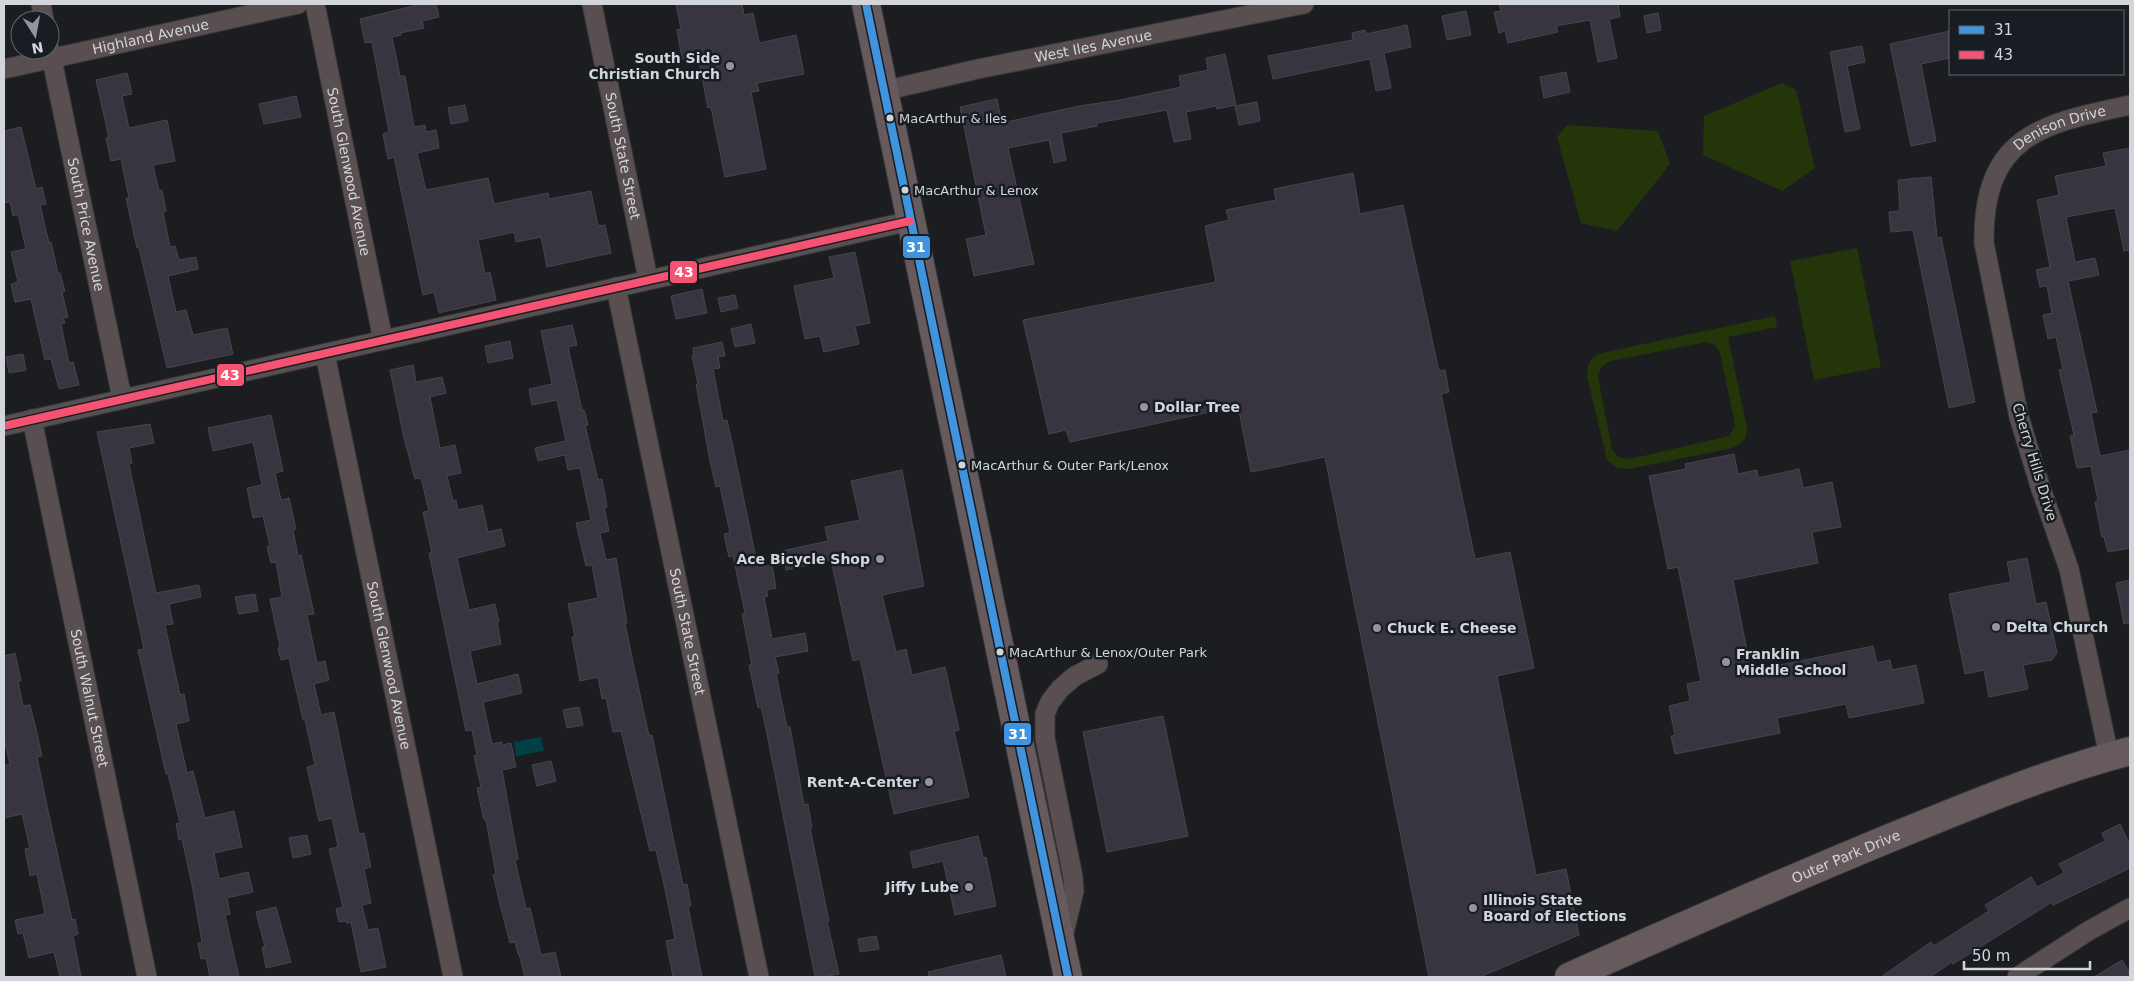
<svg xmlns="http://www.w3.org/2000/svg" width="2134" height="981" viewBox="0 0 2134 981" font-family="'DejaVu Sans',sans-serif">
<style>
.green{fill:#24350a;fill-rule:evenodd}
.water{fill:#024047}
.building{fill:#383440;stroke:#46474a}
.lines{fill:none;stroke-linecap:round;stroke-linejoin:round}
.street-casing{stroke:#353739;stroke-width:21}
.secondary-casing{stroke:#353739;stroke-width:30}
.street{stroke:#594f50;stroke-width:19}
.secondary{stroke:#675a5c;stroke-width:28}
.bus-1-casing{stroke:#181d23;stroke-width:11}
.bus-2-casing{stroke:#181d23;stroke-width:11}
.bus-1{stroke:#4094de;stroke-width:8}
.bus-2{stroke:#f65372;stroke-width:8}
.poi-dot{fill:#929599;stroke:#181d23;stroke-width:2}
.bus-dot{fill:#d2d6da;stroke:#181d23;stroke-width:2}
.labels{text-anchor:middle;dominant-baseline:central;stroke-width:5;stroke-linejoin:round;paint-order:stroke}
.bus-label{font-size:13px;fill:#d2d6da;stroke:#181d23;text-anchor:start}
.street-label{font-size:14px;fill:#d2d6da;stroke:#181d23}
.poi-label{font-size:14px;font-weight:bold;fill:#d2d6da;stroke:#181d23;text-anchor:start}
.line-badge{stroke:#181d23;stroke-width:2}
.badge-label{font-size:14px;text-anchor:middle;font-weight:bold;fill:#fff}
</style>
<rect width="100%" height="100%" fill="#1b1d20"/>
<g class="green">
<polygon points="1782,83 1796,90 1815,168 1782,191 1703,155 1704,116"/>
<polygon points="1567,125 1658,131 1670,164 1617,231 1581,223 1557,137"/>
<polygon points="1857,248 1881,367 1814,380 1790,261"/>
<path d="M1775 316 1777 327 1728 337 1747 428C1747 441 1740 446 1728 449L1629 469 1617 468 1607 460 1587 376C1587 364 1590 356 1602 353ZM1707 342 1715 345 1720 353 1734 420 1735 426 1729 436 1630 459 1618 457 1612 449 1598 377 1601 367 1610 361Z"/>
</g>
<polygon class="water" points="541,737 544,751 516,756 514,742"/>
<g class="building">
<polygon points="421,4 436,4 439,17 422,21 424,28 400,33 401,35 392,37 400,76 405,76 414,127 425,125 426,132 436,130 439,148 417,153 426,190 488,178 494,204 548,193 549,199 591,191 598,226 605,225 611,253 547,267 541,237 516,242 514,232 478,240 485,274 490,272 496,300 439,313 434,292 423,295 394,157 388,159 383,134 389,132 372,42 365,43 360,19"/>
<polygon points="676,4 742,4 744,15 753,13 759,43 796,35 804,74 757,83 759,91 751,92 766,169 725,177 711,107 708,108 698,56 682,59 677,30 681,29"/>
<polygon points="1499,4 1618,4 1620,17 1609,19 1617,58 1598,62 1590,20 1556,26 1558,32 1508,43 1505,31 1499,33 1494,12 1501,11"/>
<polygon points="1466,11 1471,35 1447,40 1442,16"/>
<polygon points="1658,13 1661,30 1647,33 1644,16"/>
<polygon points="1407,25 1411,47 1384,53 1391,88 1376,91 1370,59 1273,79 1268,56 1353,40 1352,33 1365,30 1366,34"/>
<polygon points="1950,31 1950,58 1921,64 1936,141 1911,146 1890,44"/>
<polygon points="1862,46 1865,62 1847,66 1860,129 1845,132 1830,52"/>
<polygon points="1225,54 1236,105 1217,109 1216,106 1186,112 1191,139 1174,142 1167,110 1097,123 1097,126 1061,133 1066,160 1054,163 1049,140 1008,148 1034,264 974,276 966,239 986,235 960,107 997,99 1002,123 1079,106 1120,100 1181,87 1179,76 1208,70 1206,58"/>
<polygon points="1566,72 1570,92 1544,98 1540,77"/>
<polygon points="127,73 132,94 122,96 129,128 167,120 175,161 153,165 159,191 162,190 166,211 163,212 170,247 175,246 179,260 196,257 198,269 168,276 176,312 186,310 193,335 227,328 233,354 167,368 139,248 137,248 126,198 129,198 121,159 111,161 106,138 109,138 96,80"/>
<polygon points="296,96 301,117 264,124 259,104"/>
<polygon points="1257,102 1260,121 1239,125 1235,106"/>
<polygon points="465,105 468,121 451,124 448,108"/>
<polygon points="21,127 36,189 42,187 46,204 40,205 49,243 51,242 58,273 60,273 65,291 62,292 68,317 63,318 65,323 61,324 69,363 73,362 79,385 59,389 51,359 45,360 31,299 15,302 11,284 18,282 11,252 26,249 18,214 13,216 10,202 4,203 4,131"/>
<polygon points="2130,148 2130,250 2124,251 2115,208 2066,217 2075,262 2095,258 2099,275 2068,281 2097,412 2091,413 2100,456 2130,450 2130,548 2108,552 2104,537 2102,537 2095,502 2098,501 2091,466 2077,468 2070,436 2074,435 2059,370 2063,369 2056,337 2048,339 2043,315 2052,313 2047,286 2040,287 2036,270 2050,267 2037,200 2059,195 2055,176 2106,166 2103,153"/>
<polygon points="1353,173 1360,214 1403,205 1439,371 1445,370 1449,392 1441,394 1475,559 1510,552 1534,668 1497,676 1536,875 1566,869 1579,935 1480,977 1429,977 1325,457 1251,472 1238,406 1070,442 1066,430 1049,434 1023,320 1216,282 1205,226 1229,220 1226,210 1276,200 1274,189"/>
<polygon points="1931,177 1937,238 1941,237 1975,402 1949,408 1913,230 1891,232 1889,212 1900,211 1898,180"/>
<polygon points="855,252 870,323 855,326 859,344 824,352 820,336 805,339 794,286 834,278 829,257"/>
<polygon points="702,289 707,313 676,319 671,296"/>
<polygon points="735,295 738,308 721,312 718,298"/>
<polygon points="751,324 755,343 735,347 731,329"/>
<polygon points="572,325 577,345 568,347 582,410 584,410 588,425 585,425 598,480 602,479 607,507 604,507 609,531 600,533 606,560 616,558 627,623 625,623 634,667 649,736 652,735 683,885 687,884 691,906 688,906 702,977 673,977 666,941 675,939 665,889 656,850 650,851 621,731 613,732 606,698 602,699 598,677 580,681 572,637 575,637 568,604 598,598 592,565 586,566 576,523 591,520 580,468 568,470 565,455 538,461 535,448 566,441 557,400 532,405 529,389 552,384 541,331"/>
<polygon points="510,341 513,358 488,363 485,346"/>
<polygon points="722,342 725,356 718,357 720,368 713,369 723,421 727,420 733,447 758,568 772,565 776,588 766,590 768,596 764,597 772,639 805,633 808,651 775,657 779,673 776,674 787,727 790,727 804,805 808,804 812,828 810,828 829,921 827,921 839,974 823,977 815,977 764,719 761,707 758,708 749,665 752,665 742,614 745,613 733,556 729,557 724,534 730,533 720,486 716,487 710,461 696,384 698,384 692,356 694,356 693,348"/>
<polygon points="23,354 26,370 9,373 6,357"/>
<polygon points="413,365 416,382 442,377 446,393 430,397 440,448 455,445 461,473 447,476 453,501 456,500 458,510 482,505 488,532 501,529 505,546 457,558 469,610 495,604 499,622 497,622 501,644 470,651 477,684 518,674 522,693 483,702 492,744 502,742 502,745 511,743 516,767 502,770 518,859 515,860 526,909 530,908 541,955 555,952 561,977 525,977 519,954 518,954 515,942 510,943 502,912 493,875 496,874 486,820 484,820 477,788 481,787 474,756 477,755 472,730 466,731 429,553 432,553 423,512 429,511 421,478 415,479 404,438 390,370"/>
<polygon points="271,415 283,471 275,473 281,500 289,498 296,529 293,530 298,556 301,555 314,614 307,615 317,663 325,661 329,680 314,684 321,715 334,712 359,834 364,833 371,867 364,869 371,903 362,905 368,930 378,928 386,967 361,972 351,922 347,923 346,921 339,922 336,909 343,907 329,849 338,847 332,818 319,821 307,767 315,765 305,720 303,720 289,658 281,660 278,648 280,647 270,599 282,597 276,562 271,563 267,547 270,546 263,516 253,518 247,488 262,485 253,442 213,451 208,428"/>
<polygon points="150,424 154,443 129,448 132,463 129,464 156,593 199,585 201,597 169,604 173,624 165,625 180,695 184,694 189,721 176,724 187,773 193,771 205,818 234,811 242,847 214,853 219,879 248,872 253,892 227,898 230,914 225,915 239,977 210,977 206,958 201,959 198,943 202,942 193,890 182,839 179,840 176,824 180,823 168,774 166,774 138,650 144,649 97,432"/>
<polygon points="1734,454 1738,474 1757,470 1758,478 1799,469 1803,488 1832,482 1841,527 1812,532 1818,563 1733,580 1751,671 1873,646 1877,663 1890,660 1892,670 1916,665 1924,703 1849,718 1846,704 1777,718 1780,733 1675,754 1671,736 1675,735 1669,706 1690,701 1687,684 1701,681 1678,567 1668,569 1649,476 1686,469 1685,464"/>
<polygon points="902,470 924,586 882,595 896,652 906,649 912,675 945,667 959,730 954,731 969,797 894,814 860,659 853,661 831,560 786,570 782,551 828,541 825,527 860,520 851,481"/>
<polygon points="2027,558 2036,604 2046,602 2057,653 2052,660 2023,665 2028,689 1989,697 1984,670 1965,674 1949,594 2011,582 2007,562"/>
<polygon points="2130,580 2130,623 2124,624 2116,583"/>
<polygon points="255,594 258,611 239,614 235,597"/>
<polygon points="15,653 21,681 18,681 23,706 30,705 36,729 42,756 37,757 47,806 72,920 75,919 78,934 73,936 81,977 60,977 54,952 29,958 23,933 18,934 15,920 45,914 37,874 30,876 25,849 30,848 22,814 4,818 4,765 10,765 4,738 4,656"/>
<polygon points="579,707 583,725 567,728 563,710"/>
<polygon points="1163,716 1188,836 1107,852 1083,732"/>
<polygon points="551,761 556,781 537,786 532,765"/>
<polygon points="2120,824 2130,845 2130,868 2053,905 2052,902 1953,964 1952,962 1930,977 1881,977 1931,942 1934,946 1989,911 1985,905 2031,877 2037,887 2064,873 2059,864 2105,841 2102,833"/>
<polygon points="307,835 311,854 293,858 289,838"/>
<polygon points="978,836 983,858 986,857 996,906 955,915 943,861 913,868 910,852"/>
<polygon points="276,907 291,962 266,968 262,947 265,947 256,912"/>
<polygon points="876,936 879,949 860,952 858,939"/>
<polygon points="1001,955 1006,977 929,977 928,972"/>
<polygon points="2122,960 2130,973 2130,977 2094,977"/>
</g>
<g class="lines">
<defs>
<g id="street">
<polyline points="41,4 44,20"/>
<path id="s1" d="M315 4 383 340"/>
<path id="s2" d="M592 4 648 279"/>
<path id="s3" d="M50 50 122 398"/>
<path id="s4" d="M4 69 298 4"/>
<path id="s5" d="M883 91 978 69 1304 4"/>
<path id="s6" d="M616 287 759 977"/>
<path id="s7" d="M325 354 453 977"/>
<path id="s8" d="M32 419 147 977"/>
<polyline points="4,426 910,221"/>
<path id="s9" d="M2109 756 2069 569 2040 486 2019 417 1984 243C1983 135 2041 124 2130 105"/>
<polyline points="1063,937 1074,891 1073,877 1045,738 1045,714 1050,702 1060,689 1075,676 1098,664"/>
<polyline points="2017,977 2090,930 2130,908"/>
</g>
<g id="secondary">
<polyline points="866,4 1068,977"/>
<path id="s10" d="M1569 977C1674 930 1779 884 1885 840 1966 807 2046 773 2130 751"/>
</g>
</defs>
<use href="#street" class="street-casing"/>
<use href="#secondary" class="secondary-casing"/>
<use href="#street" class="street"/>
<use href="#secondary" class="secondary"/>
<defs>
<polyline id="bus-1" points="866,4 1068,977"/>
<polyline id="bus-2" points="4,426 910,221"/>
</defs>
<use href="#bus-1" class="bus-1-casing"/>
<use href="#bus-2" class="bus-2-casing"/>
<use href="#bus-1" class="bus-1"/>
<use href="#bus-2" class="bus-2"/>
</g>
<g class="poi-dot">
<circle cx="730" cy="66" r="5"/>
<circle cx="1144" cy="407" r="5"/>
<circle cx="880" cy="559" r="5"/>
<circle cx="1996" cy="627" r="5"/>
<circle cx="1377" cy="628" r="5"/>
<circle cx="1726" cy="662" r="5"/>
<circle cx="929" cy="782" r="5"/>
<circle cx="969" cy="887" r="5"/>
<circle cx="1473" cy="908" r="5"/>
</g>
<g class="bus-dot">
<circle cx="890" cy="118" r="4.5"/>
<circle cx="905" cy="190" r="4.5"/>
<circle cx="962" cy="465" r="4.5"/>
<circle cx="1000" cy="652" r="4.5"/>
</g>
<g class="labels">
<g class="bus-label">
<text x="899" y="118">MacArthur &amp; Iles</text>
<text x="914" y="190">MacArthur &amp; Lenox</text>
<text x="971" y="465">MacArthur &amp; Outer Park/Lenox</text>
<text x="1009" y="652">MacArthur &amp; Lenox/Outer Park</text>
</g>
<g class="street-label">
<text stroke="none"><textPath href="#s4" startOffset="150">Highland Avenue</textPath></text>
<text stroke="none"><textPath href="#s5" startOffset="215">West Iles Avenue</textPath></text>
<text stroke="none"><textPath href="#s9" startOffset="682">Denison Drive</textPath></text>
<text stroke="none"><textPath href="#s2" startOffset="155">South State Street</textPath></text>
<text stroke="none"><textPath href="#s1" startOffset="171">South Glenwood Avenue</textPath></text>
<text stroke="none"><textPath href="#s3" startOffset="178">South Price Avenue</textPath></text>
<text transform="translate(2035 462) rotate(73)">Cherry Hills Drive</text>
<text stroke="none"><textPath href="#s6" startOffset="352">South State Street</textPath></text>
<text stroke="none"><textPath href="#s7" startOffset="318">South Glenwood Avenue</textPath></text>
<text stroke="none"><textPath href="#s8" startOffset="285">South Walnut Street</textPath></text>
<text stroke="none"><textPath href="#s10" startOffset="302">Outer Park Drive</textPath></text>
</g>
<g class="poi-label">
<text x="720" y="58" text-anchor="end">South Side<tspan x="720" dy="16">Christian Church</tspan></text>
<text x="1154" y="407">Dollar Tree</text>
<text x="870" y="559" text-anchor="end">Ace Bicycle Shop</text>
<text x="2006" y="627">Delta Church</text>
<text x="1387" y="628">Chuck E. Cheese</text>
<text x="1736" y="654">Franklin<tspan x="1736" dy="16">Middle School</tspan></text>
<text x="919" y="782" text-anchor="end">Rent-A-Center</text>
<text x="959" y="887" text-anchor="end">Jiffy Lube</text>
<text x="1483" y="900">Illinois State<tspan x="1483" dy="16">Board of Elections</tspan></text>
</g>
</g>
<g class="line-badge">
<rect x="902" y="235" width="29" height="24" rx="5" fill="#4094de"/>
<rect x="669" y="260" width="29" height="24" rx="5" fill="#f65372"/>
<rect x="216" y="363" width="29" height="24" rx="5" fill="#f65372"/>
<rect x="1003" y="722" width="29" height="24" rx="5" fill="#4094de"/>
</g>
<g class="badge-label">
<text x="916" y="252">31</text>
<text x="684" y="277">43</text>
<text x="230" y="380">43</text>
<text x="1018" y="739">31</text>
</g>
<rect width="2134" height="981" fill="none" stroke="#d2d6da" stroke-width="10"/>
<rect x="1949" y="10" width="175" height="65" fill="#181d23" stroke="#62676c"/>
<rect x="1959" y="26" width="25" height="8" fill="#4094de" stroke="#62676c"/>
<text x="1994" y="35" font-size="15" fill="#d2d6da">31</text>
<rect x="1959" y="51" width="25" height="8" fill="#f65372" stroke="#62676c"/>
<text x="1994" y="60" font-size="15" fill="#d2d6da">43</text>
<g transform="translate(35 35) rotate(169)"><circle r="24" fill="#181d23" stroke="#62676c"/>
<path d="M0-4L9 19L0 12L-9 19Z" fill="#929599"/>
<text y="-8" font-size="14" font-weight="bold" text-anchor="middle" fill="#d2d6da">N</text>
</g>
<path d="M1964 961v8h126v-8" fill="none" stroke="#d2d6da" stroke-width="2.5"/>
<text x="1972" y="961" font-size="15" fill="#d2d6da" stroke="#181d23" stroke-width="4" paint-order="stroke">50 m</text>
</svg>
